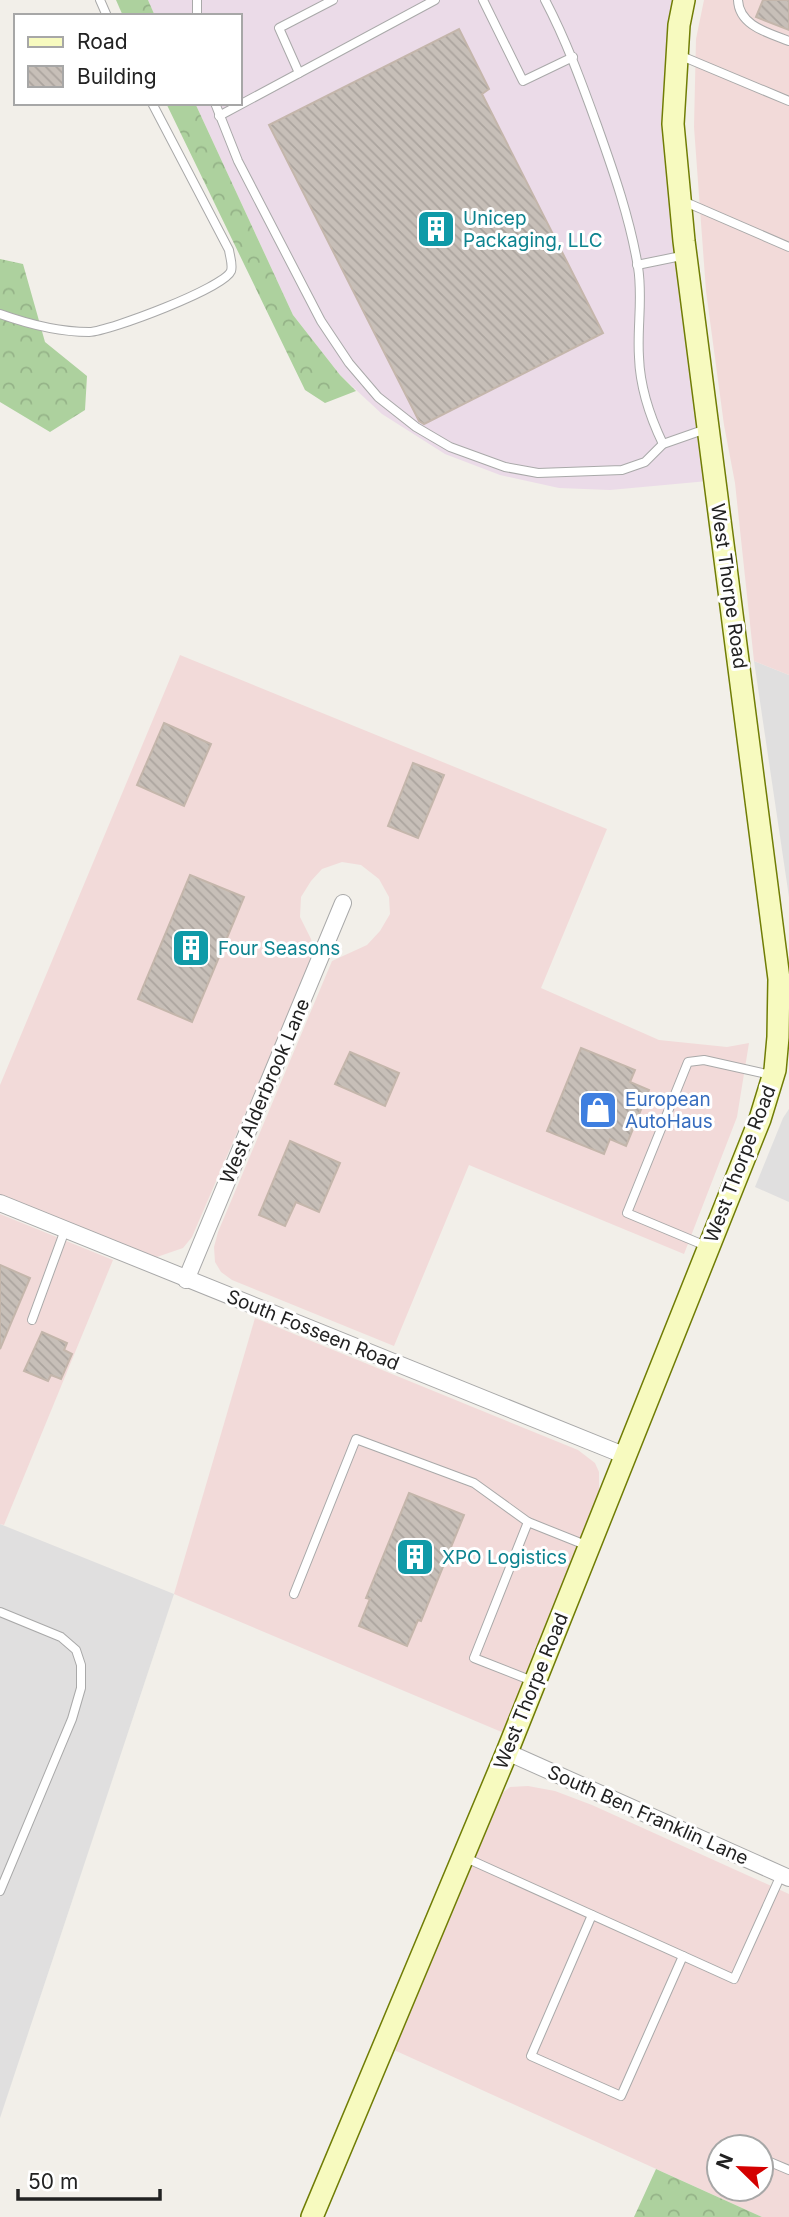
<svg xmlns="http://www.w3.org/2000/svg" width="789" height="2217" viewBox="0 0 789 2217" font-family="Inter,sans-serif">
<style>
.residential{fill:#e0dfdf}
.commercial{fill:#f2dad9;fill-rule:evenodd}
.industrial{fill:#ebdbe8}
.forest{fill:url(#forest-crowns)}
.building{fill:url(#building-back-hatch);stroke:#c4b6ab;stroke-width:2}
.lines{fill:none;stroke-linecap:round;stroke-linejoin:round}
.lane-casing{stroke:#a9a9a9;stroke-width:10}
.street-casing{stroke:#a9a9a9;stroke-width:18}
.secondary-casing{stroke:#707d05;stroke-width:24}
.lane{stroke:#fff;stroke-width:8}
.street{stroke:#fff;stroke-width:16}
.secondary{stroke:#f7fabf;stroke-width:21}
.labels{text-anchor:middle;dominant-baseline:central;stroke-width:6;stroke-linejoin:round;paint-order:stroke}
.culture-label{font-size:19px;fill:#0d838f;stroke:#fff;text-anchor:start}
.street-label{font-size:19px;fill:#222;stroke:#fff}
.shop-label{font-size:19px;fill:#366cbe;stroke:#fff;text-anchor:start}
</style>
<defs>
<pattern id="forest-crowns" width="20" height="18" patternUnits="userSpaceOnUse" patternTransform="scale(1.75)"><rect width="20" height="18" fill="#add19e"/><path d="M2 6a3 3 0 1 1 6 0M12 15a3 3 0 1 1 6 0" fill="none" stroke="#95b388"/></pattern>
<pattern id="building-back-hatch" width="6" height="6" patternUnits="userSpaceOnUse" patternTransform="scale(1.75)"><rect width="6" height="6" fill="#c7bfb8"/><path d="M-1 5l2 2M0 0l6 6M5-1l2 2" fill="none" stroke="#aba49e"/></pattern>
</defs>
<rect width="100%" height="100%" fill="#f2efe9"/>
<g class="residential">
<polygon points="754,661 789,675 789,897"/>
<polygon points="789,1109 789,1202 755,1187 783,1118"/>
<polygon points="0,1524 174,1594 0,2118"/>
</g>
<g class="commercial">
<polygon points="704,0 789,0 789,675 754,661 735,483 724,425 706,291 694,127 696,39"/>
<polygon points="180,655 607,829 541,988 659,1040 727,1047 749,1043 737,1117 684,1254 469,1165 394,1346 232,1280 221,1272 215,1262 214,1247 218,1232 332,961 367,945 380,931 390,914 389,897 379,879 361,865 342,862 322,869 311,881 301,897 300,917 311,939 314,951 307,970 192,1237 183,1248 154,1258 0,1195 0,1085"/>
<polygon points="0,1214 113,1260 4,1525 0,1524"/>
<polygon points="255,1318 578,1450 595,1463 599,1472 599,1494 504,1733 174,1594"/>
<path d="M528 1786 555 1791 592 1805 789 1894V2217H762L394 2050 500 1795 510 1787ZM719 2147H761V2189H719Z"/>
</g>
<polygon class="industrial" points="148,0 676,0 665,104 665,156 670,210 708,481 610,490 559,488 500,475 445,454 382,414 340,375 293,315 195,103 240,103 240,16 155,16"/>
<g class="forest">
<polygon points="116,0 148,0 155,16 123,16"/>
<polygon points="166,103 195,103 293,315 340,375 356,391 325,403 305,390"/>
<polygon points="0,259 23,264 45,342 87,376 85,410 50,432 0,402"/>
<polygon points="656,2169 762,2217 763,2217 634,2217"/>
</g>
<g class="building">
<polygon points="763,0 789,0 789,30 756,17"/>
<polygon points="459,29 489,89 482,94 603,333 424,424 419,421 269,125"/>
<polygon points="164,723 211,744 184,806 137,785"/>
<polygon points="413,763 444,775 418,838 388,826"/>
<polygon points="190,875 244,897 192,1022 138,999"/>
<polygon points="581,1048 635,1070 630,1082 649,1090 626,1146 610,1139 604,1154 547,1131"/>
<polygon points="350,1052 399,1073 385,1106 335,1084"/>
<polygon points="290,1141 340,1163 319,1212 296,1202 285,1226 259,1215"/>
<polygon points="0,1265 30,1278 0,1349"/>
<polygon points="42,1332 67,1343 64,1350 72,1354 61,1379 51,1375 48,1381 24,1371"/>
<polygon points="409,1493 464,1515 421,1621 418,1620 407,1646 359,1626 370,1599 366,1598"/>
</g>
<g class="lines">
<defs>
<g id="lane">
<polyline points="100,0 107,16"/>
<polyline points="483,0 523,81 573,57"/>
<path d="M545 0C567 42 582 84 598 128 614 173 630 219 638 267 643 297 637 327 639 357 640 387 650 417 663 444"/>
<path d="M738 0C739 26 769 33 789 41"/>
<polyline points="197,16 197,0"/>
<polyline points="679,55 789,101"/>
<polyline points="299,73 279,28 333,0"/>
<polyline points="215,103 238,161 321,321 349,363 378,397 416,427 450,447 505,467 538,473 622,470 645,462 663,444 706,429"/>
<polyline points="219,116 435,0"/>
<polyline points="683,201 789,247"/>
<polyline points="637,265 686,255"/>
<path d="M0 314C28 324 59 332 89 332 110 331 224 288 231 271 233 265 230 257 229 250L152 103"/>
<polyline points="706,1246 627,1213 688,1062 704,1060 771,1075"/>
<polyline points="32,1320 65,1230"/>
<polyline points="294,1594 356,1439 474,1483 528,1522"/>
<polyline points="0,1612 61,1637 76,1650 81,1665 81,1688 72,1719 0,1891"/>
<polyline points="535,1682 474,1658 528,1522 588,1546"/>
<polyline points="466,1858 734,1979 781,1875"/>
<polyline points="592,1915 531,2056 621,2096 683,1956"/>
<polyline points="770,2162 789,2170"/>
</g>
<g id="street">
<polyline points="0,1203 626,1456"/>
<polyline points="186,1280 343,903"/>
<polyline points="507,1752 789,1878"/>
</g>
<polyline id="secondary" points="312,2217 507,1752 760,1119 775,1070 778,1037 779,979 684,241 673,124 679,25 684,0"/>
</defs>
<use href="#lane" class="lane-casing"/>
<use href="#street" class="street-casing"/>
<use href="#secondary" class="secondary-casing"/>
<use href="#lane" class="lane"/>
<use href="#street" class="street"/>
<use href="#secondary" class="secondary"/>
</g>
<defs>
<symbol id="building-square" viewBox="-11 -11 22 22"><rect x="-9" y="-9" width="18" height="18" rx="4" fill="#0f9aa8" stroke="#fff"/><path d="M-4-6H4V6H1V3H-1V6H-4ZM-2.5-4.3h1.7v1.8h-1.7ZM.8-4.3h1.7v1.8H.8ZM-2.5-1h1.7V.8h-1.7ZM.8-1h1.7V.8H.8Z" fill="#fff"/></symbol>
<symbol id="shop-square" viewBox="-11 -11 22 22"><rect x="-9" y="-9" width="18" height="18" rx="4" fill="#3f7fe0" stroke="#fff"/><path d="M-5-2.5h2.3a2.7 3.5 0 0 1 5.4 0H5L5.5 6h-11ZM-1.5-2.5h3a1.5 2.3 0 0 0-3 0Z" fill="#fff"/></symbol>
</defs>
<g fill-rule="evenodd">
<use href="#building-square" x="414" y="207" width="44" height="44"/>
<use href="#building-square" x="169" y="926" width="44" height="44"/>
<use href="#shop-square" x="576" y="1088" width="44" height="44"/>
<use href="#building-square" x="393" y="1535" width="44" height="44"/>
</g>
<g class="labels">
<g class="culture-label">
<text x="463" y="218">Unicep<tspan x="463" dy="22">Packaging, LLC</tspan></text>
<text x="218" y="948">Four Seasons</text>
<text x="442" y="1557">XPO Logistics</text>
</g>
<g class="street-label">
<text transform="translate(729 586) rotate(82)">West Thorpe Road</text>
<text transform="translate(265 1091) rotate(-67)">West Alderbrook Lane</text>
<text transform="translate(740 1164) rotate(-69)">West Thorpe Road</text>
<text transform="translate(313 1330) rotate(22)">South Fosseen Road</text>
<text transform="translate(531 1691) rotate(-68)">West Thorpe Road</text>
<text transform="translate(648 1815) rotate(24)">South Ben Franklin Lane</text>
</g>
<g class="shop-label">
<text x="625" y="1099">European<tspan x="625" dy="22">AutoHaus</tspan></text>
</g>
</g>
<rect x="14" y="14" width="228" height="91" fill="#ffffff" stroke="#a7a7a7" stroke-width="2"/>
<rect x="28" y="37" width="35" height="10" fill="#f7fabf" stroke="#a7a7a7" stroke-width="2"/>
<text x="77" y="49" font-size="21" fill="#222222">Road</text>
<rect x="28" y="66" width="35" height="21" fill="url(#building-back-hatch)" stroke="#a7a7a7" stroke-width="2"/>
<text x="77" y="84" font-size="21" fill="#222222">Building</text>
<g transform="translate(740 2168) rotate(293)"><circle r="33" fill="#ffffff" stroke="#a7a7a7" stroke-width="2"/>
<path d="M0-5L12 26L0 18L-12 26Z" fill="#d40000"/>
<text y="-10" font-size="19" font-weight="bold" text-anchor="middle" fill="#222222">N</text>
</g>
<path d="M18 2189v10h142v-10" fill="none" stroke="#222222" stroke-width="3.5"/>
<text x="28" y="2189" font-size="21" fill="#222222" stroke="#ffffff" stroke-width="5" paint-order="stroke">50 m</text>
</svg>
